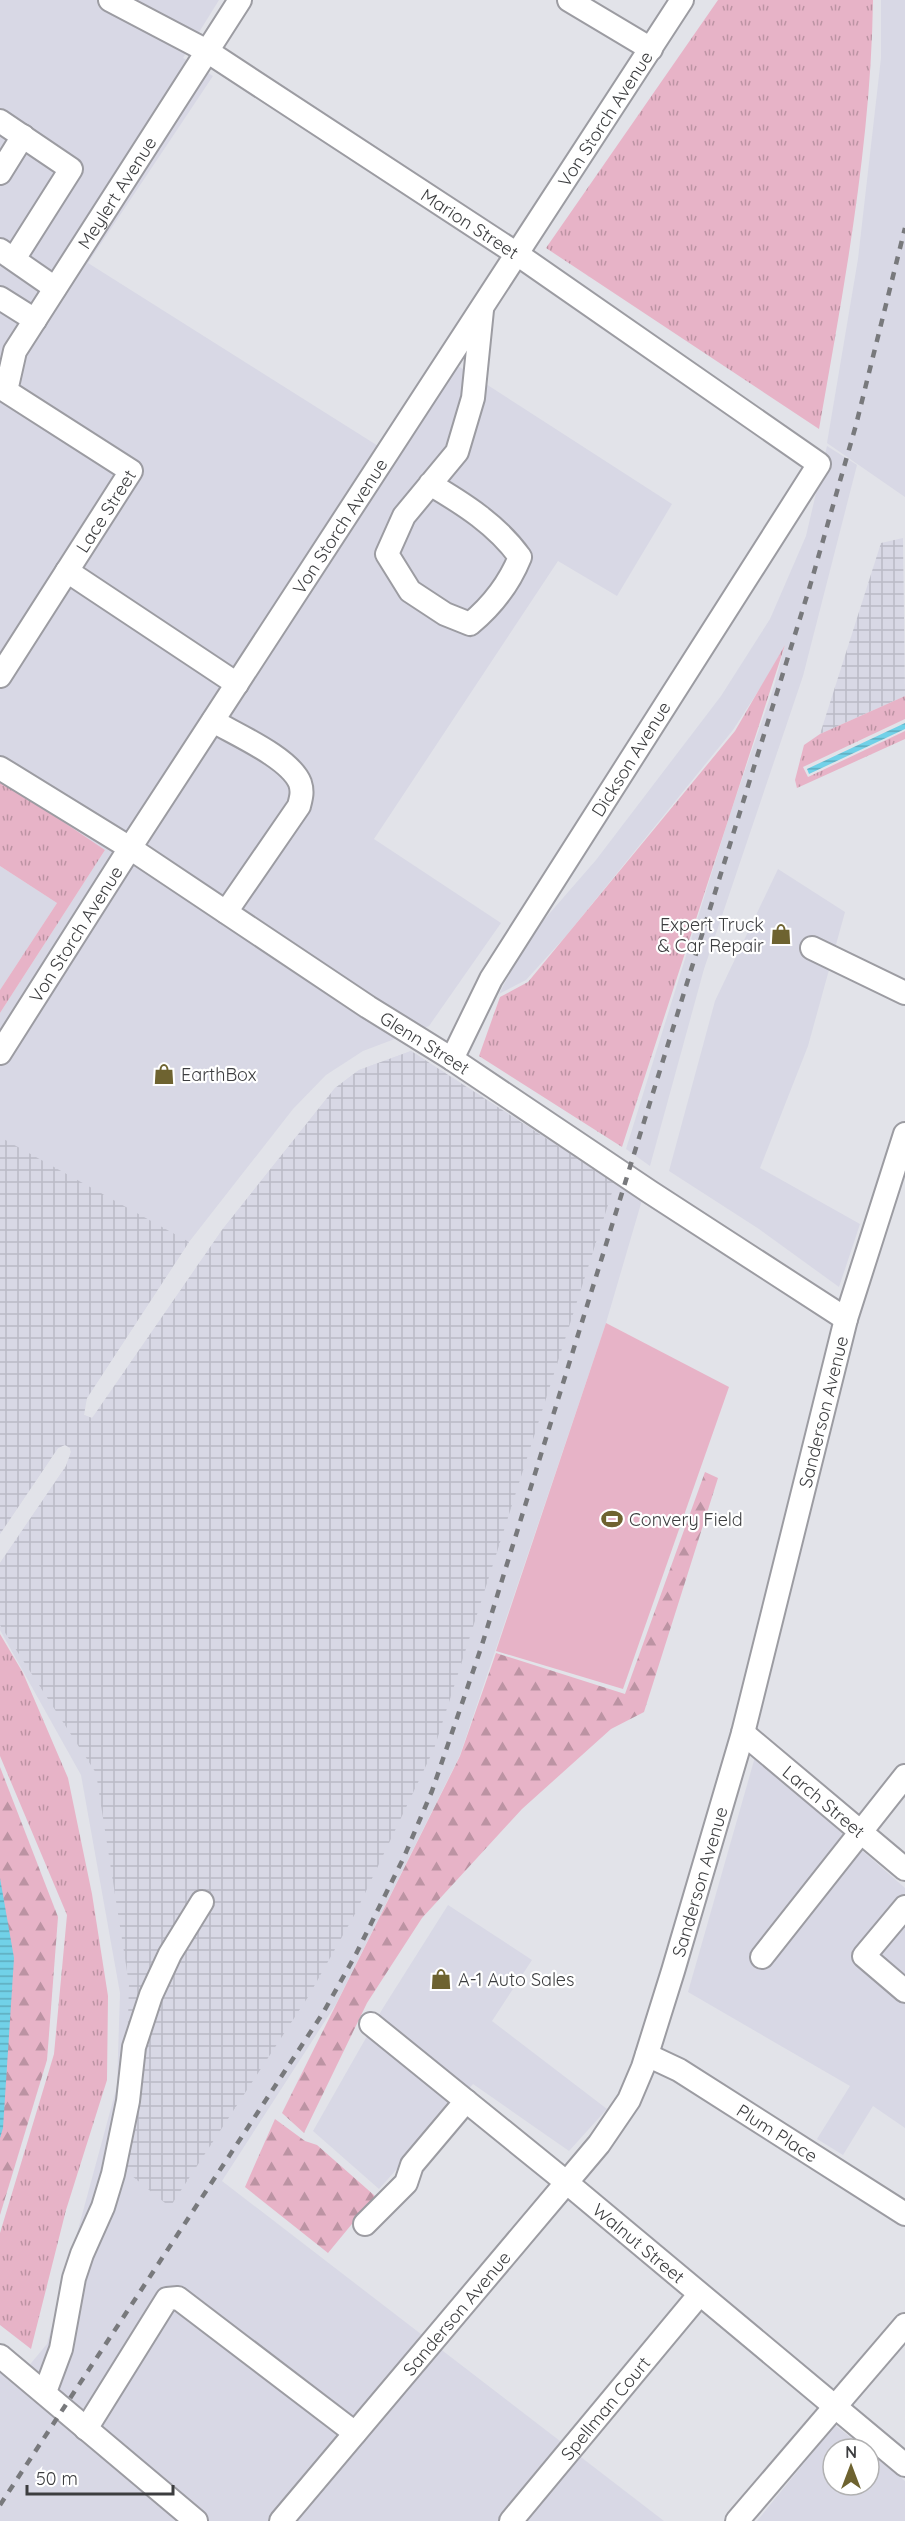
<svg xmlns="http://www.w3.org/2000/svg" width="905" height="2521" viewBox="0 0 905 2521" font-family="Quicksand,sans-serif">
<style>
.built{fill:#d8d8e5}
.industrial{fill:url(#industrial-grid)}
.grass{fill:url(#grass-tufts)}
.forest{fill:url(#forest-firs)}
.park{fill:#e7b3c7}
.water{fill:url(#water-rules)}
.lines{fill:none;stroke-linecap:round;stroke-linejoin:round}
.minor-casing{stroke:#9c9ca2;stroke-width:26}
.minor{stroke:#fff;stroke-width:22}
.rail{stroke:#78797c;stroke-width:4.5;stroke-dasharray:8 8;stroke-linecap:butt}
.labels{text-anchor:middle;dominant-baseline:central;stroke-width:4.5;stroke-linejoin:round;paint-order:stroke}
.street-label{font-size:18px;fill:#3c3d3f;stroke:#fff}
.poi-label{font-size:18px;fill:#3c3d3f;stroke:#fff;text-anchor:start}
</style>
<defs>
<pattern id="industrial-grid" width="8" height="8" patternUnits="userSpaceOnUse" patternTransform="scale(1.5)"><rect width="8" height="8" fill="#d8d8e5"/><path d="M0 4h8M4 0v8" fill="none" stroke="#babac6"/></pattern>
<pattern id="grass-tufts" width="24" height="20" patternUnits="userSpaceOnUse" patternTransform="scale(1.5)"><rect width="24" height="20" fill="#e7b3c7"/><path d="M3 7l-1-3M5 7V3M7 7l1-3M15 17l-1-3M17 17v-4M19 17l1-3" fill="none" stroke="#bc93a3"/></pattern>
<pattern id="forest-firs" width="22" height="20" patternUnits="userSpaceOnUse" patternTransform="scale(1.5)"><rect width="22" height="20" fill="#e7b3c7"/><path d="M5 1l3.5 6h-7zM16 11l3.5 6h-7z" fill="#bc93a3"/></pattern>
<pattern id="water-rules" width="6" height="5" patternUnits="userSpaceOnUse" patternTransform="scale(1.5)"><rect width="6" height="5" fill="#71d1e8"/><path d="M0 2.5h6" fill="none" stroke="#5eabbd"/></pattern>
</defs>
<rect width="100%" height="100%" fill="#e2e3e9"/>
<g class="built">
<polygon points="0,0 219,0 183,58 213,76 88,263 394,456 455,364 672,504 617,596 558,561 374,839 501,923 429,1026 363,1051 326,1075 293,1109 189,1242 87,1398 84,1408 84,1415 92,1418 95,1416 222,1230 335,1088 359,1070 411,1051 642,1200 606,1323 460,1755 336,2004 222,2181 664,2521 0,2521 0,2367 17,2380 47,2344 117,2086 120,1993 81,1775 0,1630 0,1563 66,1466 71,1452 70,1448 65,1445 58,1448 0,1534 0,1013 105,850 0,779"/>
<polygon points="881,0 905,0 905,497 827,443 858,259 881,58"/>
<polygon points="827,446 857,465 803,676 704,969 650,1166 626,1149 730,814 774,686 785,645 764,682 733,730 566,936 526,980 499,994 529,937 596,860 721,696 770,619 806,536"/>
<polygon points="0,866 57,903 0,990"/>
<polygon points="778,869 845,912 808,1046 760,1168 860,1224 839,1287 759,1229 669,1171 715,1001"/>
<polygon points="755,1757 905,1888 905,2128 873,2106 843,2155 817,2139 850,2086 688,1992"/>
<polygon points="448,1905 532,1960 492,2021 607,2109 569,2151 473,2084 379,2189 313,2131 383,2008"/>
<polygon points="835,2425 865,2449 833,2449 833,2485 869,2485 869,2452 905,2481 905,2521 757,2521"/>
</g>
<g class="industrial">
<polygon points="903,538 905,696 820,734 881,543"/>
<polygon points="411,1051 615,1183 434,1749 356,1912 308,1997 170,2207 110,2158 126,2093 129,1984 96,1773 0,1625 0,1563 66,1466 71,1452 70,1448 65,1445 58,1448 0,1534 0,1137 189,1242 87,1398 84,1415 92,1418 222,1230 335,1088 359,1070"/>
</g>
<g class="grass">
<path d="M718 0H873C871 144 844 287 819 429L546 248Z"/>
<polygon points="785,645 622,1147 479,1056 500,997 528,982 735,731"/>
<polygon points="905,696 905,719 803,767 808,777 905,731 905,739 797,788 795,780 804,745 820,734"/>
<polygon points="0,779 105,850 0,1013 0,990 57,903 0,866"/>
<polygon points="0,1634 23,1673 68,1778 92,1894 108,1996 107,2080 66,2210 31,2349 0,2325 0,2233 54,2054 67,1915 0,1756"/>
</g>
<g class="forest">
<polygon points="705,1472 718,1478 644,1712 611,1729 522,1809 422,1918 367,2003 304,2133 282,2113 460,1756 496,1653 625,1694"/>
<polygon points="0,1767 58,1917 47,2060 0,2215"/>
<polygon points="275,2119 305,2141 317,2145 375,2196 328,2253 245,2187"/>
</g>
<polygon class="park" points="606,1323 729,1387 623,1689 496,1651"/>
<g class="water">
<polygon points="905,723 905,729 809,774 807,769"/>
<polygon points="0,1878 14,1958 3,2128 0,2138"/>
</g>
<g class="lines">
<defs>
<g id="minor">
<path id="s1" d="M110 0 207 51 517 254 819 464 491 979 452 1059"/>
<polyline points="569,0 651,49"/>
<polyline points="0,121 71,169 14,259"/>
<polyline points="0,173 23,136"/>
<polyline points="0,250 55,288"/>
<polyline points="0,298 35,320"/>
<path d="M430 484C464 504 497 525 520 557 509 584 493 605 470 624L445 614 410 591 387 554 404 516 457 452 473 398 482 310"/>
<polyline points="67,571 237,684"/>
<path id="s2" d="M0 676 131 471 6 391 15 351 240 0"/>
<path d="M213 721C237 735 290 758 300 783 303 792 301 798 299 806L226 912"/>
<path id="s3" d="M0 768 130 848 368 1007 452 1059 650 1192 846 1319"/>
<polyline points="812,948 905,993"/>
<path id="s4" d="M0 1053 130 848 682 0"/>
<path id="s5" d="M743 1733 905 1869"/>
<polyline points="905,1907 864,1956 905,1991"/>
<polyline points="762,1957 905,1776"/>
<path id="s6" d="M371 2024 566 2182 905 2465"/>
<path id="s7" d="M647 2055 679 2070 905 2214"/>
<polyline points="365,2224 406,2183 412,2165 466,2101"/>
<polyline points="0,2356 196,2521"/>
<polyline points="45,2392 61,2349 74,2278 82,2254 103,2207 113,2174 128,2101 134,2047 151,1995 170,1954 202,1902"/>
<polyline points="86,2429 167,2299 178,2298 355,2433"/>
<path id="s8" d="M281 2521 599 2144 629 2100 643 2067 673 1971 743 1733 846 1319 905 1134"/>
<path id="s9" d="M511 2521 699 2295"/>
<polyline points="737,2521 905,2325"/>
</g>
</defs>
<use href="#minor" class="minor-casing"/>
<use href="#minor" class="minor"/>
<polyline class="rail" points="0,2505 323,2013 356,1954 404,1857 432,1791 481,1648 810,586 856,425 905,228"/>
</g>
<defs>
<symbol id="shop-bare" viewBox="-9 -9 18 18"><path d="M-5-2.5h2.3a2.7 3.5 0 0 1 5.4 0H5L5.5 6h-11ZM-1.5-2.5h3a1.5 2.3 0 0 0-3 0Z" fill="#6e6330" stroke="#fff" stroke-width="2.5" paint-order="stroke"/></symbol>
<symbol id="stadium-bare" viewBox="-9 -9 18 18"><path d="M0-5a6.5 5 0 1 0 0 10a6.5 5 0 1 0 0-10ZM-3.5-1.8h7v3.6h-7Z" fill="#6e6330" stroke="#fff" stroke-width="2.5" paint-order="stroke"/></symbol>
</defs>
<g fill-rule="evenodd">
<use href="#shop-bare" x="766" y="919" width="30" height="30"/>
<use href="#shop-bare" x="149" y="1059" width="30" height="30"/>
<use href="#stadium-bare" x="597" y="1504" width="30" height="30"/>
<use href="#shop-bare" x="426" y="1964" width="30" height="30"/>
</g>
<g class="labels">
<g class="street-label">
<text stroke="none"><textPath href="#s4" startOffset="1113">Von Storch Avenue</textPath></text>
<text stroke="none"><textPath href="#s2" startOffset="621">Meylert Avenue</textPath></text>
<text stroke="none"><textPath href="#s1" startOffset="424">Marion Street</textPath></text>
<text stroke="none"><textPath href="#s2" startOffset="196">Lace Street</textPath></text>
<text stroke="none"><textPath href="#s4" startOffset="627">Von Storch Avenue</textPath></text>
<text transform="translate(631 759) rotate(-58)">Dickson Avenue</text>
<text stroke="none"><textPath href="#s4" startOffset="141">Von Storch Avenue</textPath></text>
<text stroke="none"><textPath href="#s3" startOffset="506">Glenn Street</textPath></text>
<text stroke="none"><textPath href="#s8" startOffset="1262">Sanderson Avenue</textPath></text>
<text stroke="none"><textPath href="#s5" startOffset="106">Larch Street</textPath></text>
<text stroke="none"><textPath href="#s8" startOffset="776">Sanderson Avenue</textPath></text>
<text stroke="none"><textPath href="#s7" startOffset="152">Plum Place</textPath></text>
<text stroke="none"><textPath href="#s6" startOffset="346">Walnut Street</textPath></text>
<text stroke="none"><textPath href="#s8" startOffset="272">Sanderson Avenue</textPath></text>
<text stroke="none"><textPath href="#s9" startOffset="147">Spellman Court</textPath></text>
</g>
<g class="poi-label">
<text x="764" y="924" text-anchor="end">Expert Truck<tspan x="764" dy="21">&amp; Car Repair</tspan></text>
<text x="181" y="1074">EarthBox</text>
<text x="629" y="1519">Convery Field</text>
<text x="458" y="1979">A-1 Auto Sales</text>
</g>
</g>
<g transform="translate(851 2467)"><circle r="28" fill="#ffffff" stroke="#b1b1b2" stroke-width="1.5"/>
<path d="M0-4.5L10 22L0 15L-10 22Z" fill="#6e6330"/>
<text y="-9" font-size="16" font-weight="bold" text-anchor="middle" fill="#3c3d3f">N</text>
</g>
<path d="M27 2485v9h146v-9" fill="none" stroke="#3c3d3f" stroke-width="3"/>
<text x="36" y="2485" font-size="18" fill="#3c3d3f" stroke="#ffffff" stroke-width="4.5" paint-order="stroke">50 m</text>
</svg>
